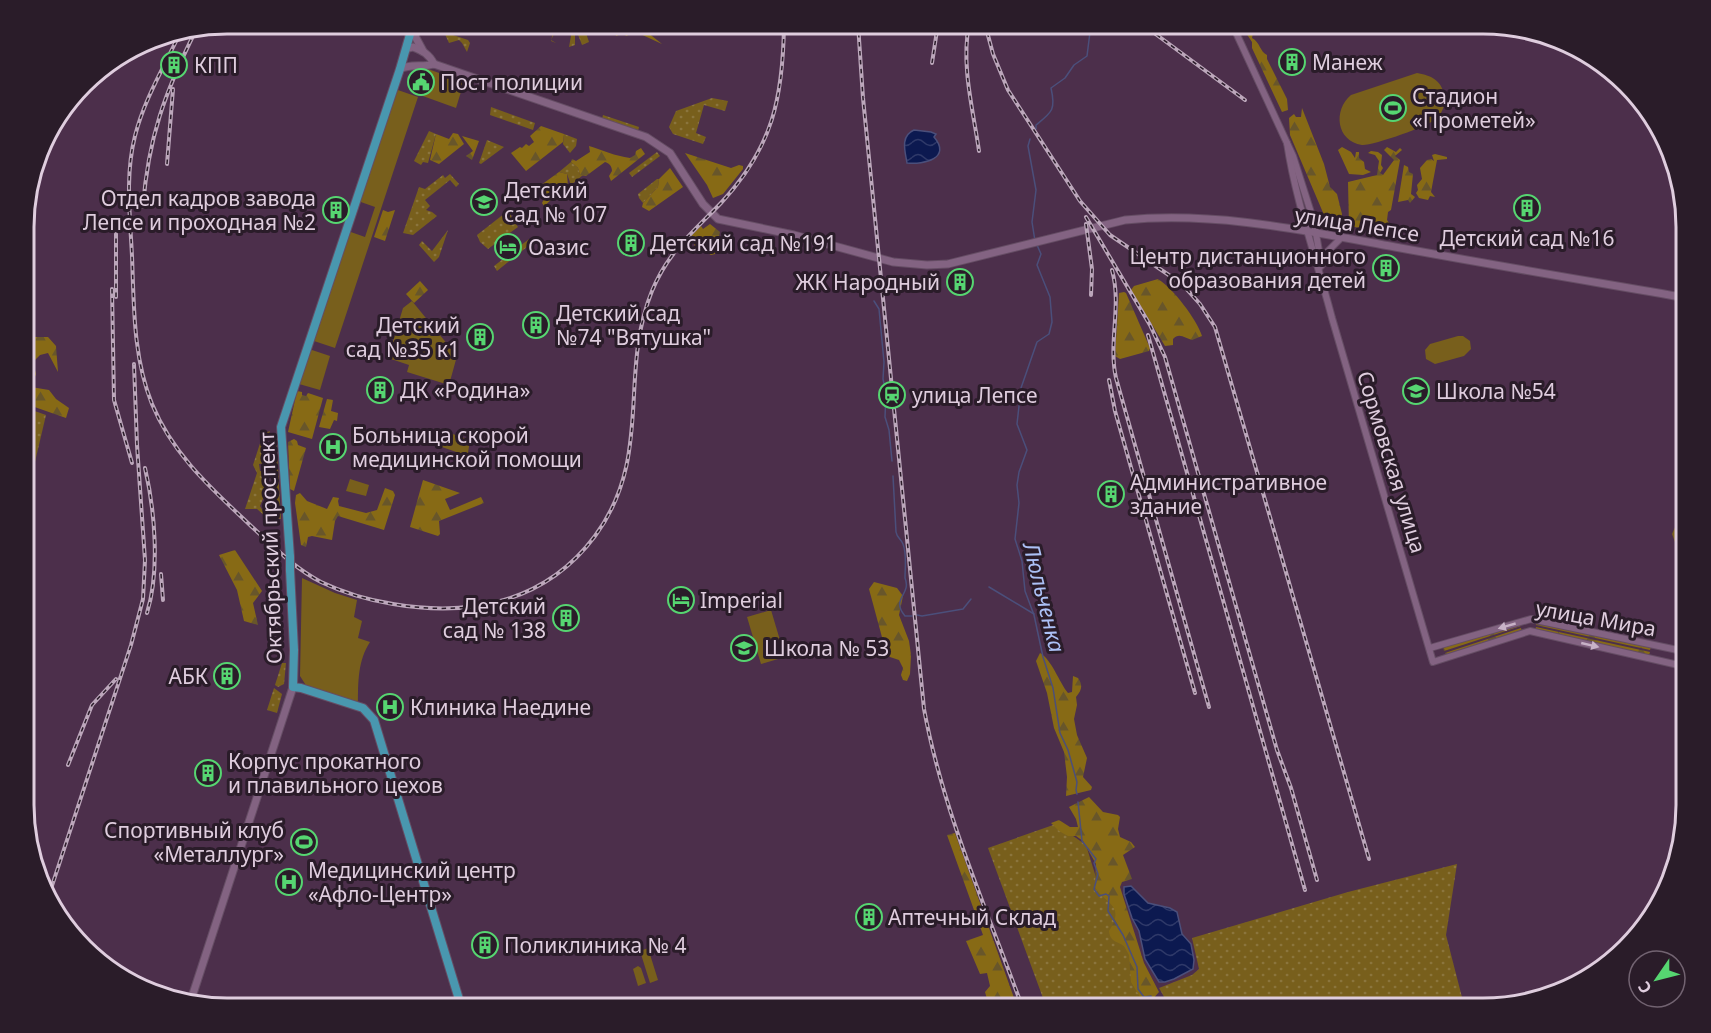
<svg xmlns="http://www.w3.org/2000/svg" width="1711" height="1033" viewBox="0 0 1711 1033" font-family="'Noto Sans',sans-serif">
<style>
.grass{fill:url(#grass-dots)}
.forest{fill:url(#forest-firs)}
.park{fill:#785f1c}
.water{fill:url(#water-waves);stroke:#4b4f7b;stroke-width:1.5}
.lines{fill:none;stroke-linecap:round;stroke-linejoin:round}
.stream{stroke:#4b4f7b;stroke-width:1.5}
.tertiary-casing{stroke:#654d64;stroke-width:8}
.secondary-casing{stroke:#654d64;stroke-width:9}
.primary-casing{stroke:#654d64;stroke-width:10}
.tertiary{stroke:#836382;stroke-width:6}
.secondary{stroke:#836382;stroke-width:7}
.primary{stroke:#4997af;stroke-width:8}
.rail-casing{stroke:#bca7bb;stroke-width:4}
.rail{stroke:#2a1c29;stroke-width:1.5;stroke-dasharray:4.5;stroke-linecap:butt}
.primary-bridge-casing{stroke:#654d64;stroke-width:10;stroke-linecap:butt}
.primary-bridge{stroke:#4997af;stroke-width:8}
.oneway{fill:#c8b2c7}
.labels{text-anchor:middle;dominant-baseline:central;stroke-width:6;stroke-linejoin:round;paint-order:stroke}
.poi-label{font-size:21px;fill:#dfcdde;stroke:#2a1c29;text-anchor:start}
.street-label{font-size:21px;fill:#dfcdde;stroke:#2a1c29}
.water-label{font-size:22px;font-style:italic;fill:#acc1f6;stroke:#2a1c29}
.rim{fill:none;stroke:#dfcdde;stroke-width:3}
</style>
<defs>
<pattern id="grass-dots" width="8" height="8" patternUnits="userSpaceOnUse" patternTransform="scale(1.5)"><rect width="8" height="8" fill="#785f1c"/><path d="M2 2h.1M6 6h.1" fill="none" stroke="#8b753d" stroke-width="1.8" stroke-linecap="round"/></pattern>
<pattern id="forest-firs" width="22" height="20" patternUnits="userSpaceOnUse" patternTransform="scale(1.5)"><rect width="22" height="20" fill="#876a15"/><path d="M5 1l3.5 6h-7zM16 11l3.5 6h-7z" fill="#68562a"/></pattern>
<pattern id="water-waves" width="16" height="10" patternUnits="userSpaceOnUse" patternTransform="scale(1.5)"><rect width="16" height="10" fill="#0c1950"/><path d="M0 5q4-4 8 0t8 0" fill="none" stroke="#2f3969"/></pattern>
</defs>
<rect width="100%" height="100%" fill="#4c2f4b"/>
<g class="grass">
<polygon points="555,24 571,27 575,31 575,45 569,47 572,30 558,26 551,40 556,43 551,41"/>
<polygon points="572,24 579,24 582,30 585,30 589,42 582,45 575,27"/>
<polygon points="444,32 468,40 470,43 467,52 462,43 459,40 449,43"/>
<polygon points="712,98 728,101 725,111 704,105 696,133 706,137 703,144 673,134 669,127 676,111"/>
<polygon points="491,107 535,123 533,130 490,115"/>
<polygon points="603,115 639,127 638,131 602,119"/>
<polygon points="429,131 436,134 428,163 423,162 421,165 414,161"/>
<polygon points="564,134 577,139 576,146 570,153 563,144"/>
<polygon points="487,140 504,147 481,164 479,163"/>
<polygon points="657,152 660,156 632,177 629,173"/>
<polygon points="571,162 578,168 580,175 583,175 571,185 567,174 559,172"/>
<polygon points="450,174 459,184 456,187 450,180 425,200 430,206 426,210 432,212 437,216 413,235 403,233 419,187 425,189 443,175 445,178"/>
<polygon points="657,179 659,179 658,187 643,203 639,198 638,194"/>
<polygon points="509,210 512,218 518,227 488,249 480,242 477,235"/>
<polygon points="448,230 439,257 434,262 419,245 422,241 432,251"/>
<polygon points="529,239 532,243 497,271 494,266"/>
<polygon points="26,408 46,415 30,483 26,482"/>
<polygon points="270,431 261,456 265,463 259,464 260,471 264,471 266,492 260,506 267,518 257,509 245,509 257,473 253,465 263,434"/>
<path d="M275 433 276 435 281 519C272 517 266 513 265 504L275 491 273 449Z"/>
<polygon points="282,663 286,663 284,684 278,687 275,685"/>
<polygon points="274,688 282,694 277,713 267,710"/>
<polygon points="1056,824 1086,845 1099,887 1116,885 1141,994 1146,1009 1047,1009 988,848"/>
<polygon points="1457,864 1446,935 1465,1009 1171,1009 1159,988 1192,975 1199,969 1192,938 1348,892"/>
</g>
<g class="forest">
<polygon points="617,24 637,24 662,44 636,32 626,36 624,33 616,36 614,28"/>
<path d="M1243 24H1251L1256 33H1253L1252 38C1260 42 1260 52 1267 55V59L1287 99 1288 110 1282 112 1252 48V42L1242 27Z"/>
<polygon points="1302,108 1324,164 1330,187 1337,194 1342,214 1341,223 1336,224 1327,222 1290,135 1289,118 1294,114 1296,117 1301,117"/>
<polygon points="541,126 564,134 563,142 526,171 511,153 520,147 522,148 526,144 529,146 534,142 530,136"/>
<polygon points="453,133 458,134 464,144 439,164 430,160 436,134 449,139"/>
<polygon points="462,136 479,141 472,160 466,156 473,151"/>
<path d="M589 146C602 150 615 156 630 158L635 155 636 151 641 148 645 154 611 181 609 176 612 171C612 166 609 163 605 162L586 176 580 175 578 168 571 162 572 159 576 161 590 152Z"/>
<polygon points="1342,147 1351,152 1355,158 1356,152 1359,152 1359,158 1364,162 1365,169 1371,172 1363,175 1349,174 1338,150"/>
<polygon points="1387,147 1396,152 1400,148 1402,150 1395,156 1400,160 1391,210 1388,212 1387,220 1389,223 1388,230 1393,231 1388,233 1349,226 1348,182 1377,175 1379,161 1375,155 1368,153 1371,151 1378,152 1382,155 1381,165 1383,168 1380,173 1383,175 1394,160 1384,150"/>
<polygon points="685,153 731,168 739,165 743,166 743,169 723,194 713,198 707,185"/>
<polygon points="1435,154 1447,157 1447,159 1437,160 1431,192 1435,197 1430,196 1428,200 1419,198 1416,193 1418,190 1417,185 1422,179 1420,168 1427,160 1431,159 1434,161 1432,155"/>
<polygon points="1404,165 1408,167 1409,172 1413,174 1411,194 1415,197 1410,203 1408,200 1398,202"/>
<polygon points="670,168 683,187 649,211 642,207 643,203 658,187 659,179"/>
<polygon points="559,172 567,174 568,186 544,206 542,203 544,199 537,188"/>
<polygon points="383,210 388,212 395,210 385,241 374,237"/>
<polygon points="710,224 720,232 715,254 711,255 694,245 696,242 690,237 701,226 703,229"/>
<path d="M1158 279C1173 288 1197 320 1202 336L1192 340C1185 338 1179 332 1173 339V345L1165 346 1131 290 1134 286Z"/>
<polygon points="420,281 428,290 414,303 406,294"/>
<polygon points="1124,292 1126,293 1150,348 1149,351 1120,359 1115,356 1119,293"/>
<polygon points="26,337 48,337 56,346 58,372 48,353 40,355 33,362 36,374 31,387 49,390 56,399 69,408 66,418 26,404"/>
<polygon points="297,391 302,392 302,395 306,396 308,393 323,398 312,439 288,432"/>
<polygon points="327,399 333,400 331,411 338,413 337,421 334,420 330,429 319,427"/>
<polygon points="294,439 297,441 298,445 306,448 294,491 290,489 288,442"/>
<polygon points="423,480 460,493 445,499 450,510 481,497 484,503 439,521 440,534 438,536 410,527"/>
<polygon points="385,488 393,491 395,495 384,530 338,516 335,521 332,540 312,536 308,537 306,547 301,545 295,503 296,495 300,493 307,501 327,509 333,497 339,498 338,501 339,506 366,513 377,510"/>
<polygon points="235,550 262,591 253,603 258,625 244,621 237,590 219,555"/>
<polygon points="874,582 897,588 903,596 899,615 909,641 911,655 910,674 907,681 903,680 901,675 903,668 899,660 890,657 886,652 869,589"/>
<polygon points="1537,622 1651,647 1650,650 1536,625"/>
<polygon points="1520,623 1521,626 1444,651 1443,647"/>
<polygon points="1536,627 1650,652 1649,655 1535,630"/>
<polygon points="1521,628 1522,632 1446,656 1445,653"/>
<path d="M1040 653C1052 660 1059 682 1068 693L1072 692 1073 676 1078 678C1083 685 1082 690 1076 697L1077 705 1074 719 1077 735 1087 758 1083 777 1092 787 1091 790 1066 796 1067 777 1064 752 1054 728 1047 693 1036 661Z"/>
<path d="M1089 797 1103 812 1118 815 1120 817 1118 829 1120 837 1131 842 1135 847 1123 855 1132 879 1122 882 1120 887 1144 963 1159 992 1151 1001 1140 997 1131 982 1129 955 1124 946C1117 941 1110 942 1109 931 1126 905 1106 905 1095 887L1096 864 1083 841 1076 836H1068L1059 831 1051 823 1059 820 1070 827H1078L1076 819 1069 807Z"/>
<polygon points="955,833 1018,1009 990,1009 985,992 990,986 987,973 980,974 966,941 983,935 947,835"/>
</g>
<g class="park">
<polygon points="428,69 464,82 456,108 420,95"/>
<path d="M1417 73C1430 75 1441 80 1444 94 1446 103 1443 113 1436 119 1429 126 1372 146 1362 145 1336 141 1333 110 1351 95Z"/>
<polygon points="395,89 418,97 335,348 311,340 348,231 365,237 375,207 358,201"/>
<polygon points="412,301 457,356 449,385 407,372 409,365 388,358 403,308"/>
<polygon points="1458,336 1463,336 1470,341 1471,349 1464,356 1435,364 1426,359 1425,350 1430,344"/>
<polygon points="312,350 330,356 320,390 299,384 309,352"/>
<polygon points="444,431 470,440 468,453 465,455 439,446 438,443"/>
<polygon points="350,479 369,485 366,496 346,491"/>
<polygon points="1687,518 1687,545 1679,545 1675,542 1672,534 1676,525"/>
<path d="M302 578 335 593 357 600 354 617 362 621 358 638 370 642C358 660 358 682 358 704L307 687 300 676Z"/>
<polygon points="771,610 785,657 761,664 747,617"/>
<polygon points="648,948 658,980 650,983 640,951"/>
<polygon points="638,966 641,968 646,983 638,986 633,969"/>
</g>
<g class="water">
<path d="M914 130 931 132 936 134 934 137C952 158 924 165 907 163 905 151 900 136 914 130Z"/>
<polygon points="1131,886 1148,903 1170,908 1177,912 1182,934 1191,944 1194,960 1193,969 1174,979 1165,982 1159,982 1145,959 1139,931 1132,918 1124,894 1124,887"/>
</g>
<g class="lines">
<g class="stream">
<path d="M1036 129V125C1052 112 1056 110 1051 88L1065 78 1074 65 1087 56 1091 24"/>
<polyline points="1030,139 1028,146 1036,190 1032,222 1035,241"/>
<polyline points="1037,245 1041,254 1037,265 1050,297 1052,322 1049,334 1037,342 1021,388 1017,424 1027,450 1019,472 1017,485 1019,503 1015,539 1022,561 1025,591 1034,615 1043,657 1053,688 1060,733 1068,750 1077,782 1076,790 1077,794"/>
<polyline points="874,301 879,309 884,362 883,379 886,393 885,417 889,430 892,461"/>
<path d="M893 476C894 495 895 513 896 532 897 538 901 539 903 544 907 554 905 567 905 578 912 595 890 598 905 616H912"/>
<polyline points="989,587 1034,614"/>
<polyline points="917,615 922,616 963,609 971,599"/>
<polyline points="1078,802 1082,841 1096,859 1094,863 1098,874 1094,889 1099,896 1106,894 1109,896 1108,911 1123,935 1137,967 1138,989 1144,997 1151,996 1154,1009"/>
</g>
<defs>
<g id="tertiary">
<polyline points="1232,24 1293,156 1314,222 1320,257 1320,267"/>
<path d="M1287 143C1296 203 1317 260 1332 318L1433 662 1530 631 1687 667"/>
<polyline points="1322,265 1328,251 1342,237"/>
<polyline points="1430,648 1531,619 1687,652"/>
</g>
<g id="secondary">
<polyline points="413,26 416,38 423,51"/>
<path d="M406 49 413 47C423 51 429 54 434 64"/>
<path d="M400 69C411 63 422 68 434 64L646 137 670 153 703 204 718 219 794 235 893 262 927 265 948 264 1125 220C1215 211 1307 231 1395 247 1492 265 1589 281 1687 298"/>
<polyline points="190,1003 293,687"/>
</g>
<g id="primary">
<polyline points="290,557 281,427 400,69 413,24"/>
<polyline points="290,570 294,650 293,687 301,688 363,708 374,720 462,1009"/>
</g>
</defs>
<use href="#tertiary" class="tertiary-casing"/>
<use href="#secondary" class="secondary-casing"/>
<use href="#primary" class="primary-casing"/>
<use href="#tertiary" class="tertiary"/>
<use href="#secondary" class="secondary"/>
<use href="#primary" class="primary"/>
<defs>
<g id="rail">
<polyline points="762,24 763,33"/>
<path d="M858 24 863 98 924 709C943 812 987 910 1023 1009"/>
<path d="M969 24C961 66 973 109 979 151"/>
<polyline points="985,24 993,54 1008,90 1080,201 1110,235 1182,284 1200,304 1215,327 1369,859"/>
<polyline points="1142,24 1245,100"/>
<path d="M180 33C164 67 144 100 135 136 125 175 130 216 132 256 134 306 133 357 152 404 173 455 212 489 251 526 273 546 294 568 321 582 344 593 368 600 393 604 470 617 545 603 595 536 654 456 618 374 652 291 668 252 693 232 721 203 773 147 783 98 784 24"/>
<polyline points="932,63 938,24"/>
<polyline points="167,164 173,89"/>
<path d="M143 207C148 138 165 92 196 30"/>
<polyline points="1086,217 1150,325 1165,357 1277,750 1291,788 1317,880"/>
<polyline points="1086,224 1092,269 1091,295"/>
<path d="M1112 270C1122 306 1108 342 1116 378L1209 707"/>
<polyline points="112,289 114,400 132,463"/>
<polyline points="116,297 116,234"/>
<polyline points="1148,335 1305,890"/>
<polyline points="1109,380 1115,411 1195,693"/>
<path d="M145 468C155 511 160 571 147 613"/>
<polyline points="161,574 163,600"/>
<polyline points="68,765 92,705 116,679"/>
<polyline points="48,898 131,645 143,599 145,560 137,445 134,364"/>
</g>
</defs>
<use href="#rail" class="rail-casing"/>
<use href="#rail" class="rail"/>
<defs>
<polyline id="primary-bridge" points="290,557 290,570"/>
</defs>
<use href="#primary-bridge" class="primary-bridge-casing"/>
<use href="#primary-bridge" class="primary-bridge"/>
</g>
<defs><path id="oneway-solid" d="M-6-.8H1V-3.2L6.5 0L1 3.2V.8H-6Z" transform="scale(1.5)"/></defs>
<g class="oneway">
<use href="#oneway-solid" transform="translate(1507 626) rotate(164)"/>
<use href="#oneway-solid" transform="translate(1590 645) rotate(13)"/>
</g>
<defs>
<symbol id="building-ring" viewBox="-11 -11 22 22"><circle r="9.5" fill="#2a1c29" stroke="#56d671" stroke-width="1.5"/><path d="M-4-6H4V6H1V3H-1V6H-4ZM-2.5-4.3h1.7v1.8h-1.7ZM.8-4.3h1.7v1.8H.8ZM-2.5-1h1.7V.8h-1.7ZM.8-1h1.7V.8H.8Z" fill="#56d671"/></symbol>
<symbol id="civic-ring" viewBox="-11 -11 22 22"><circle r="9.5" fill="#2a1c29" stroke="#56d671" stroke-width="1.5"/><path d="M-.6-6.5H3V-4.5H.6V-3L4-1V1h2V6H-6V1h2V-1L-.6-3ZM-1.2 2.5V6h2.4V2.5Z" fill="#56d671"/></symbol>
<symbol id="stadium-ring" viewBox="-11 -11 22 22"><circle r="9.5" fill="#2a1c29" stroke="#56d671" stroke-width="1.5"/><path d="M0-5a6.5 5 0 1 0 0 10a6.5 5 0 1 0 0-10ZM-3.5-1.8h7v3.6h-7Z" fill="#56d671"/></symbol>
<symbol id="school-ring" viewBox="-11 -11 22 22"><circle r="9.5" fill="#2a1c29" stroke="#56d671" stroke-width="1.5"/><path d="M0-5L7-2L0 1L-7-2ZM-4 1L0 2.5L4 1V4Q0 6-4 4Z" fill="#56d671"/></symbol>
<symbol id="hotel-ring" viewBox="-11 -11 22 22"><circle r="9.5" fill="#2a1c29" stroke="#56d671" stroke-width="1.5"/><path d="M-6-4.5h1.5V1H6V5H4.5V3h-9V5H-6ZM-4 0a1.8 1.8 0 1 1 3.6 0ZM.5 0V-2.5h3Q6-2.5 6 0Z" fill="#56d671"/></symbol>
<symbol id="station-ring" viewBox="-11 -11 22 22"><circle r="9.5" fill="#2a1c29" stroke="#56d671" stroke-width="1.5"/><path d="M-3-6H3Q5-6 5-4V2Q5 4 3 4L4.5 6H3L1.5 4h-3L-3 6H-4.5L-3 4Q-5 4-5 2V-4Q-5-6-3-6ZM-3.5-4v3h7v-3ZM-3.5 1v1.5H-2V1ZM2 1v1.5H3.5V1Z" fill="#56d671"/></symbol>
<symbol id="hospital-ring" viewBox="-11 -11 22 22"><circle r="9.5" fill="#2a1c29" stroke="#56d671" stroke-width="1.5"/><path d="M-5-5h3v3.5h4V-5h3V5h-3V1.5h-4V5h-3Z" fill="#56d671"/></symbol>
</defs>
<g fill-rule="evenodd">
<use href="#building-ring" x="1277" y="47" width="30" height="30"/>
<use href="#building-ring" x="159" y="50" width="30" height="30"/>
<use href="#civic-ring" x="406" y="67" width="30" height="30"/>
<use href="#stadium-ring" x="1378" y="93" width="30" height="30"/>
<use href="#school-ring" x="469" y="187" width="30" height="30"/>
<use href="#building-ring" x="1512" y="193" width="30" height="30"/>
<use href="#building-ring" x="321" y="195" width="30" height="30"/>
<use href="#building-ring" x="616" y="228" width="30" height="30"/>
<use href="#hotel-ring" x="493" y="232" width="30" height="30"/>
<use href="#building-ring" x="1371" y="253" width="30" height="30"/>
<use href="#building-ring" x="945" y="267" width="30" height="30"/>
<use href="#building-ring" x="521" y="310" width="30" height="30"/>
<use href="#building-ring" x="465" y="322" width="30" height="30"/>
<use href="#building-ring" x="365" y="375" width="30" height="30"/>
<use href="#school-ring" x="1401" y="376" width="30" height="30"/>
<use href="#station-ring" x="877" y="380" width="30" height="30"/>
<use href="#hospital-ring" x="318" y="432" width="30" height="30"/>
<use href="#building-ring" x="1096" y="479" width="30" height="30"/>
<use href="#hotel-ring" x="666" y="585" width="30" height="30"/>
<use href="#building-ring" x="551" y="603" width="30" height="30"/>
<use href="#school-ring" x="729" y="633" width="30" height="30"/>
<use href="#building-ring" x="212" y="661" width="30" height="30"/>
<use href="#hospital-ring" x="375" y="692" width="30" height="30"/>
<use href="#building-ring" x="193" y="758" width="30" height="30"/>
<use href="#stadium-ring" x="289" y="827" width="30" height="30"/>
<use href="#hospital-ring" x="274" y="867" width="30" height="30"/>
<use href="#building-ring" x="854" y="902" width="30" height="30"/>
<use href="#building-ring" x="470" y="930" width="30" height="30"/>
</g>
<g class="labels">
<g class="poi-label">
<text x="1312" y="62">Манеж</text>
<text x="194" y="65">КПП</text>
<text x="440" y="82">Пост полиции</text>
<text x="1412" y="96">Стадион<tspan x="1412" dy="24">«Прометей»</tspan></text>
<text x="504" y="190">Детский<tspan x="504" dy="24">сад № 107</tspan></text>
<text x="316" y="198" text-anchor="end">Отдел кадров завода<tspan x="316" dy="24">Лепсе и проходная №2</tspan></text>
<text x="1527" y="238" text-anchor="middle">Детский сад №16</text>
<text x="650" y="243">Детский сад №191</text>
<text x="528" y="247">Оазис</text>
<text x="1366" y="256" text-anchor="end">Центр дистанционного<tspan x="1366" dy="24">образования детей</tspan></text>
<text x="940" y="282" text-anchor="end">ЖК Народный</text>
<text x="556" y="313">Детский сад<tspan x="556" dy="24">№74 "Вятушка"</tspan></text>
<text x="460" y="325" text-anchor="end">Детский<tspan x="460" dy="24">сад №35 к1</tspan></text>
<text x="400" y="390">ДК «Родина»</text>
<text x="1436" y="391">Школа №54</text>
<text x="912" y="395">улица Лепсе</text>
<text x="352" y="435">Больница скорой<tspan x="352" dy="24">медицинской помощи</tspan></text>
<text x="1130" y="482">Административное<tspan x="1130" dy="24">здание</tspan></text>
<text x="700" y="600">Imperial</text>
<text x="546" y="606" text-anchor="end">Детский<tspan x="546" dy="24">сад № 138</tspan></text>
<text x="764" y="648">Школа № 53</text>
<text x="208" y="676" text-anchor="end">АБК</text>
<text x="410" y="707">Клиника Наедине</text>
<text x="228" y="761">Корпус прокатного<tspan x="228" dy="24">и плавильного цехов</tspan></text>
<text x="284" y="830" text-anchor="end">Спортивный клуб<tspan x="284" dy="24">«Металлург»</tspan></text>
<text x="308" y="870">Медицинский центр<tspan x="308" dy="24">«Афло-Центр»</tspan></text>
<text x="888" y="917">Аптечный Склад</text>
<text x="504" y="945">Поликлиника № 4</text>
</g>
<g class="street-label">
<text transform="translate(1357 224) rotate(9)">улица Лепсе</text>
<text transform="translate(1392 462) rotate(73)">Сормовская улица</text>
<text transform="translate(270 548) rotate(-92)">Октябрьский проспект</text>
<text transform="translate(1596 618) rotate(10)">улица Мира</text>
</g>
<g class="water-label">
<text transform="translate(1045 597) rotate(76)">Люльченка</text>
</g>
</g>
<path d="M0 0H1711V1033H0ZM227 34H1483A193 193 0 0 1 1676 227V805A193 193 0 0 1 1483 998H227A193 193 0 0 1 34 805V227A193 193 0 0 1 227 34Z" fill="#2a1c29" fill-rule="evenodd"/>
<path class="rim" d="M227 34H1483A193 193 0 0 1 1676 227V805A193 193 0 0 1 1483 998H227A193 193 0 0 1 34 805V227A193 193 0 0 1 227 34Z"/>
<g transform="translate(1657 979) rotate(235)"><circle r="28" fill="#2a1c29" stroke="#726371" stroke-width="1.5"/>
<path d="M0-4.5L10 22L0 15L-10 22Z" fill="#56d671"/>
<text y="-9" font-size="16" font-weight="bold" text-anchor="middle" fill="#dfcdde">С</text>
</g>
</svg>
